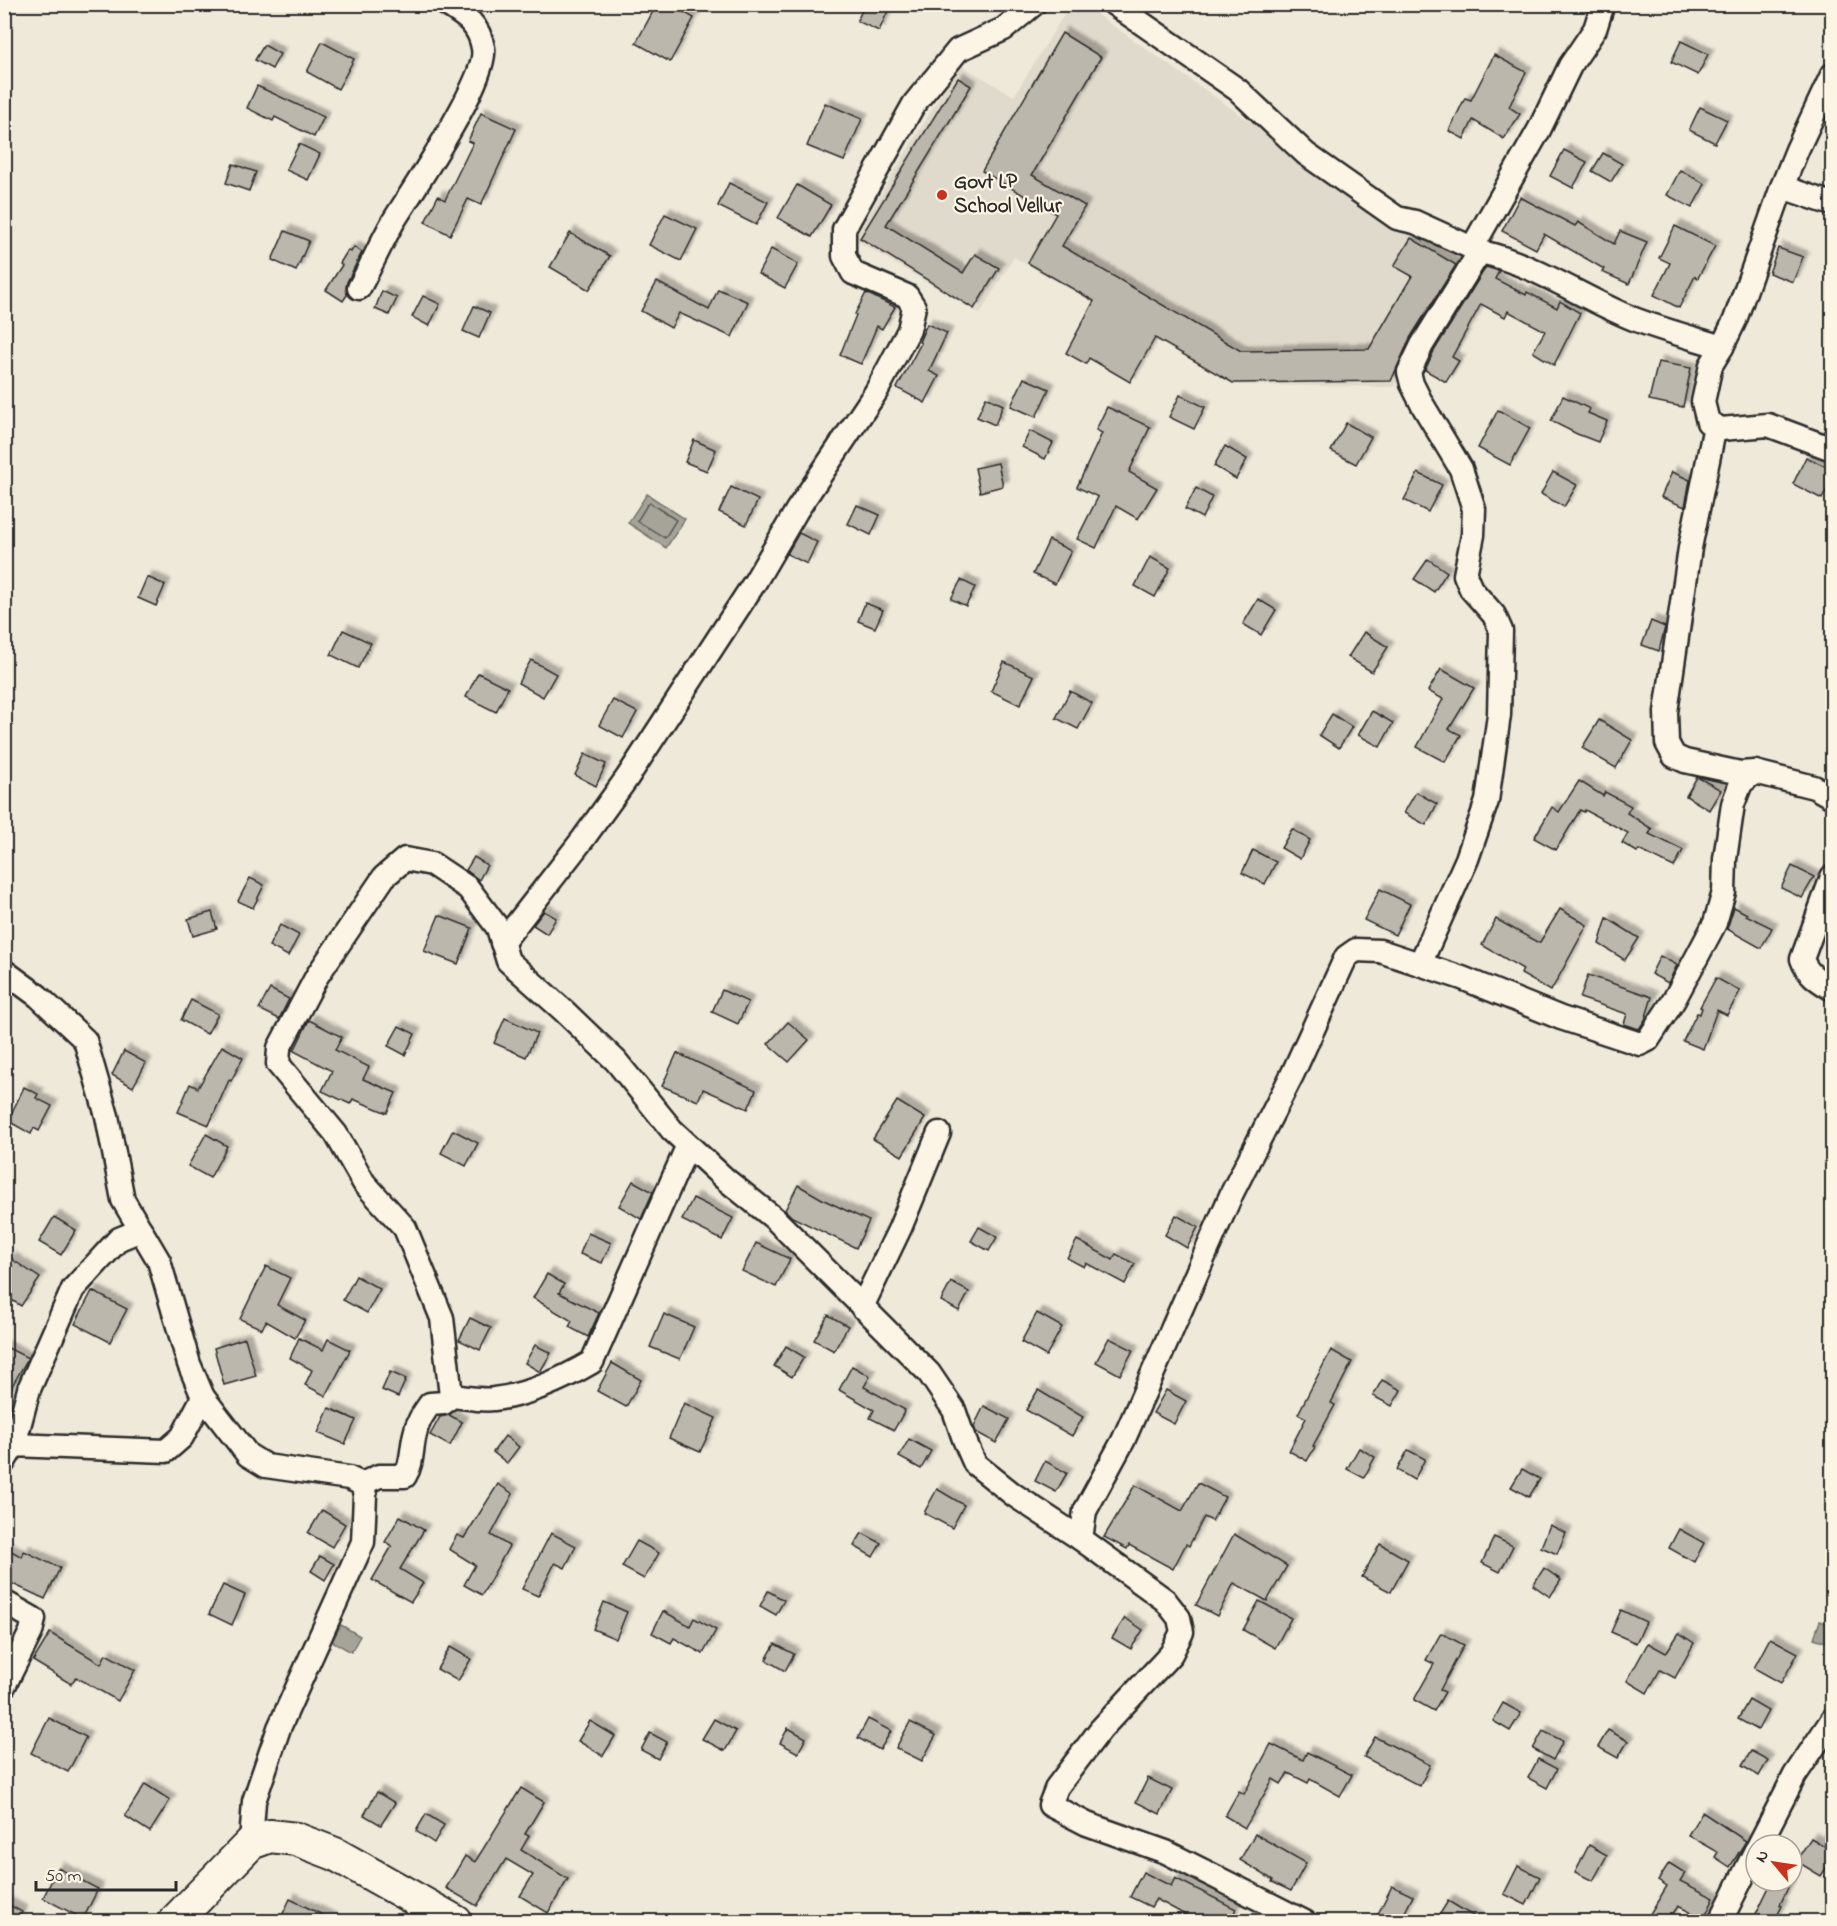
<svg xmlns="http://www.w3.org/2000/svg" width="1837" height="1926" viewBox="0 0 1837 1926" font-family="'Indie Flower',sans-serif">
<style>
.built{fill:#e0dacc}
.water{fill:#a6a399;stroke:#75736d;stroke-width:1.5}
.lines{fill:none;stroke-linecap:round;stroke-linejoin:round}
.shore{stroke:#5c5b57;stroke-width:1.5}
.building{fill:#bcb7ac;stroke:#2b2b2b;stroke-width:1.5;filter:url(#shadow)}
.minor-casing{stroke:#2b2b2b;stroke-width:27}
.secondary-casing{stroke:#2b2b2b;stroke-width:36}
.minor{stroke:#fcf5e5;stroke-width:22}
.secondary{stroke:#fcf5e5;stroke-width:32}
.poi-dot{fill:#c8321e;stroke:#fcf5e5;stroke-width:2}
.labels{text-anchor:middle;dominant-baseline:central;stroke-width:4.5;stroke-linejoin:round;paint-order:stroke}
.poi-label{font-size:21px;font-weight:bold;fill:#2b2b2b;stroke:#fcf5e5;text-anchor:start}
</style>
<defs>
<filter id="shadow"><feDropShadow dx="5.5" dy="-5.5" stdDeviation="1.5" flood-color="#0004"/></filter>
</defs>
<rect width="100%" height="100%" fill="#efe9da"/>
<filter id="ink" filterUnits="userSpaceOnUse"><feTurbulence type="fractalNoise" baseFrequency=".0167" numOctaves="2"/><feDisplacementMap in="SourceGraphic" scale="12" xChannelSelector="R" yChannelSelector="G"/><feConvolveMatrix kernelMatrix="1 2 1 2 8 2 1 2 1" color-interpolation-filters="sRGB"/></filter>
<g filter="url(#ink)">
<polygon class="built" points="1082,4 1401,227 1468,256 1394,387 1236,385 1014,257 980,314 854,239 959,64 1014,96 1070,5"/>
<g class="water">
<polygon points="647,494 685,519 666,548 628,523"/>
<polygon points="1820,1621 1832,1625 1832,1644 1814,1638"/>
<polygon points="341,1625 360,1636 351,1652 332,1641"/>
</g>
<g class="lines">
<polygon class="shore" points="650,503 676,520 665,538 637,521 647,505"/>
</g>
<g class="building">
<polygon points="657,4 670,4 694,18 670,62 636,43"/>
<polygon points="865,4 891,4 879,31 857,21"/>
<polygon points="1062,33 1101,57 1032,175 1085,206 1062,246 1241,351 1369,349 1412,276 1394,266 1411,238 1456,265 1410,338 1391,381 1233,383 1155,338 1130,382 1089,358 1086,364 1066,353 1094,301 1028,263 1056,214 982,171"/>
<polygon points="1681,41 1708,54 1698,75 1671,62"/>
<polygon points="322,42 354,59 338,89 307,72"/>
<polygon points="264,45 280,54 272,69 255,60"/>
<polygon points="1494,55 1526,72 1509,107 1520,114 1504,139 1473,120 1464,139 1449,131 1465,98 1471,100"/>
<polygon points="958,78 971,86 886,225 963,273 975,254 999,268 974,309 860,238"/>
<polygon points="257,86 324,117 314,137 275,117 273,121 247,108"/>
<polygon points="825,103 862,119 844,161 807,146"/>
<polygon points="1700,107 1727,120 1715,143 1689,130"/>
<polygon points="481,113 516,129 481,205 468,199 450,235 425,222 438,196 445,200 473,143 468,141"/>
<polygon points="299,144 320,154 308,180 286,170"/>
<polygon points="1564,150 1587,162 1573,188 1550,176"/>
<polygon points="1603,153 1622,164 1611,182 1592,171"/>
<polygon points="233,164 256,172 249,191 226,183"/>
<polygon points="1680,170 1705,184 1692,208 1667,195"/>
<polygon points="729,183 768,202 756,225 718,206"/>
<polygon points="797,185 831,205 812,237 778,218"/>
<polygon points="1520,197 1575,226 1578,222 1614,244 1620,231 1647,242 1629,284 1602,272 1604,269 1544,234 1536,249 1502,231"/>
<polygon points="665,214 697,229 681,261 649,245"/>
<polygon points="1675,226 1715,246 1698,278 1695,276 1679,308 1654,295 1670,263 1659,258"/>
<polygon points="285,231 309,241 296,271 272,260"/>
<polygon points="570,233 610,256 589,290 550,267"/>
<polygon points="354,247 362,252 347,282 346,289 347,295 343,301 326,290 342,265 340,263 348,250 351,252"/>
<polygon points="1778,248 1803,257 1793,282 1769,273"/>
<polygon points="771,249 798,264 785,288 758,274"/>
<polygon points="1486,267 1499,271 1495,279 1526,295 1527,292 1557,308 1560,301 1580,313 1554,365 1533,352 1545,331 1508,311 1505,317 1481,304 1452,357 1459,361 1446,382 1425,370 1434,351"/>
<polygon points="657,282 709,310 718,289 748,302 732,337 679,313 671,328 641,311"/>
<polygon points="382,291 397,298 389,315 375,309"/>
<polygon points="866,293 895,307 882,329 877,326 861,364 840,355 856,315 855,314"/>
<polygon points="423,296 440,304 429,326 412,317"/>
<polygon points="474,306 490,313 479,338 463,331"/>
<polygon points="927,324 947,333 929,371 939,376 925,403 897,388 921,343 919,342"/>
<polygon points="1658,362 1691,368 1683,407 1649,400"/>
<polygon points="1024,378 1049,389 1036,417 1011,406"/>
<polygon points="1180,395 1205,407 1194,429 1169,417"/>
<polygon points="1563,396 1590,409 1588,413 1607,421 1598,442 1577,434 1551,421"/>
<polygon points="986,397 1003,405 995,425 977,417"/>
<polygon points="1107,407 1150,427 1129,472 1157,488 1138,519 1116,506 1096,548 1077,539 1098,497 1077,487 1102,433 1096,430"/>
<polygon points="1498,410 1530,428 1510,465 1478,448"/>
<polygon points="1346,423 1371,437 1356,464 1331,451"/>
<polygon points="1030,431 1053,443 1045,459 1022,447"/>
<polygon points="694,440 716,450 707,471 685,462"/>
<polygon points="1225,446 1247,459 1236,479 1214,466"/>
<polygon points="1806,457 1833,470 1833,478 1822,499 1793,484"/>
<polygon points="998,463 1003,486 980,492 975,468"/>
<polygon points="1553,472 1577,485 1564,507 1541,494"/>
<polygon points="1672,472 1690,480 1685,507 1661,497"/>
<polygon points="1418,473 1442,485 1428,512 1404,500"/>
<polygon points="731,487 758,500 746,525 719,512"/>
<polygon points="1196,488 1212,497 1202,518 1185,509"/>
<polygon points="857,505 880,515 871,535 848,524"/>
<polygon points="799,533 817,542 807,564 787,554"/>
<polygon points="1049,540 1071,551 1055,584 1033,574"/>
<polygon points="1150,557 1170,568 1155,597 1135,586"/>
<polygon points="1428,559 1447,572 1434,592 1414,579"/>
<polygon points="147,577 165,585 156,606 138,598"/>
<polygon points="961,580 975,587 966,606 951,599"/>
<polygon points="1258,599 1276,610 1261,635 1243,624"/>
<polygon points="865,603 883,610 875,628 858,621"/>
<polygon points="1651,621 1665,627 1659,651 1642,645"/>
<polygon points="343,630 371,643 358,668 331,655"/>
<polygon points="1364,632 1388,647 1372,672 1348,657"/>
<polygon points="531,660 556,674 543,697 518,683"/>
<polygon points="1004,662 1034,676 1020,705 991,691"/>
<polygon points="1441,669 1474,688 1449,729 1461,735 1445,762 1417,747 1443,699 1428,691"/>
<polygon points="478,673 508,688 496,712 466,697"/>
<polygon points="1070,691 1092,703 1078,729 1056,718"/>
<polygon points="613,700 637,712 623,738 599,725"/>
<polygon points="1372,711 1393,723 1380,747 1358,735"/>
<polygon points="1332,714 1352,727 1339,748 1319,735"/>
<polygon points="1599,720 1632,740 1616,768 1582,748"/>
<polygon points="585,754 606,764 596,786 575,775"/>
<polygon points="1697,777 1721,790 1709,810 1686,796"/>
<polygon points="1579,781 1603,796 1605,792 1631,806 1627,813 1652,829 1649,834 1683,850 1674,867 1639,850 1637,852 1622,843 1628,833 1585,810 1584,812 1580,810 1556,850 1534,838 1552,807 1559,812"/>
<polygon points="1416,792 1437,804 1426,825 1404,813"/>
<polygon points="1292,829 1310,840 1300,859 1281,848"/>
<polygon points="1253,850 1276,862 1265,884 1242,873"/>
<polygon points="474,857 487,865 479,880 466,870"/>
<polygon points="1792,866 1814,877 1802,898 1781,888"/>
<polygon points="250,878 264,885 253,908 238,901"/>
<polygon points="1380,889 1410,904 1395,935 1364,920"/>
<polygon points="1734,907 1747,914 1746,915 1772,928 1761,948 1727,929"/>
<polygon points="1560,909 1587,925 1551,991 1521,974 1523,969 1482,945 1496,919 1537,942 1540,942"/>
<polygon points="544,911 556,918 547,934 533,925"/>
<polygon points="212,912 217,929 193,936 188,919"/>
<polygon points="439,915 472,928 458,964 424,951"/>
<polygon points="1607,918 1639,938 1625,960 1599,944"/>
<polygon points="280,925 299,935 288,956 269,946"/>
<polygon points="1660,956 1677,965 1668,983 1651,974"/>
<polygon points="1588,975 1652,997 1645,1020 1639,1029 1624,1024 1627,1014 1580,998"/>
<polygon points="1716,978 1740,991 1727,1015 1717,1010 1703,1049 1683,1041 1697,1013 1700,1014 1702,1008 1700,1007"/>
<polygon points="270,989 289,999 279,1019 259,1009"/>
<polygon points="722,990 748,1002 738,1024 712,1012"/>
<polygon points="191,1000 218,1014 207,1034 181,1020"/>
<polygon points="505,1018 537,1033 526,1057 494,1043"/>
<polygon points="309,1020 342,1037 335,1050 369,1067 363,1079 396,1093 387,1113 353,1099 350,1104 322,1091 332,1071 294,1051"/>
<polygon points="788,1022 809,1040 789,1062 768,1044"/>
<polygon points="399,1026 415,1034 405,1055 388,1046"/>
<polygon points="222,1046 243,1058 231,1081 229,1080 209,1125 178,1112 190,1084 198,1088"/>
<polygon points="124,1051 146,1063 133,1087 112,1075"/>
<polygon points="677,1053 756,1090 748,1109 703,1089 698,1101 662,1086"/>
<polygon points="24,1087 38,1094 36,1098 52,1106 39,1131 34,1128 31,1134 8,1121"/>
<polygon points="897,1101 925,1118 902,1156 873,1139"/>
<polygon points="453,1130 478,1143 466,1166 441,1153"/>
<polygon points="206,1134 227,1146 210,1178 188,1166"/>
<polygon points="633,1181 653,1192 641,1219 619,1206"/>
<polygon points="798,1185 824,1200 869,1221 856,1248 792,1217 785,1210"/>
<polygon points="693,1198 733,1218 722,1240 682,1220"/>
<polygon points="1176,1215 1198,1227 1187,1248 1165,1235"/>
<polygon points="54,1217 76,1230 61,1255 39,1242"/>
<polygon points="979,1227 997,1237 989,1251 971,1241"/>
<polygon points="588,1233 611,1243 602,1263 580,1254"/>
<polygon points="1077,1240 1113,1260 1116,1254 1135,1264 1125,1284 1086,1263 1084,1267 1067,1258"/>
<polygon points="756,1243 790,1259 776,1287 742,1271"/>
<polygon points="10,1258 40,1278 21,1306 4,1295 4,1266"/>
<polygon points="266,1266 290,1278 277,1305 305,1320 295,1338 266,1321 262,1329 240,1319"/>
<polygon points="547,1274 564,1284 559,1293 599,1313 588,1337 569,1327 572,1321 533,1298"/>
<polygon points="356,1276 380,1289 367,1313 343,1300"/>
<polygon points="951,1282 969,1292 959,1311 941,1301"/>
<polygon points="92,1291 127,1309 110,1342 75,1324"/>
<polygon points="1037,1313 1062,1327 1046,1356 1021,1342"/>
<polygon points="664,1314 694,1327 680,1359 650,1347"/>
<polygon points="828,1315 848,1326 834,1351 814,1340"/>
<polygon points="470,1318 491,1328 480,1350 459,1340"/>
<polygon points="245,1338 256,1376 224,1385 214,1348"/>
<polygon points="299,1338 323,1350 328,1339 350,1350 326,1396 305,1385 312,1370 290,1358"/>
<polygon points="1109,1338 1133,1350 1120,1375 1096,1362"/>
<polygon points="535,1345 551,1353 540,1372 525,1363"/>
<polygon points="4,1346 28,1358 4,1400"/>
<polygon points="786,1346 804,1357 792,1377 774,1366"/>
<polygon points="1331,1350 1352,1362 1331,1403 1335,1405 1313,1446 1315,1447 1307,1461 1289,1451 1306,1418 1298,1414"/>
<polygon points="612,1363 641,1380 626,1407 597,1391"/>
<polygon points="852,1366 870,1376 864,1387 905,1410 894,1430 870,1418 874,1410 839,1390"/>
<polygon points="390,1372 406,1379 398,1397 382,1390"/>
<polygon points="1382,1380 1401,1390 1392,1406 1373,1396"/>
<polygon points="1038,1390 1083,1417 1072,1436 1026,1410"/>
<polygon points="1166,1390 1186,1401 1174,1424 1153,1413"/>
<polygon points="684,1403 716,1418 700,1452 669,1438"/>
<polygon points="984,1406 1009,1419 996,1443 976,1432 974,1426"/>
<polygon points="329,1408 356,1420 345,1444 318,1433"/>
<polygon points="449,1415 462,1422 450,1446 430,1435 440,1417"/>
<polygon points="505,1436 519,1447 507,1463 493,1452"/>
<polygon points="909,1439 931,1451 921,1469 899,1457"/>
<polygon points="1359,1448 1375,1457 1364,1478 1347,1469"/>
<polygon points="1408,1450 1425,1459 1414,1480 1397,1470"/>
<polygon points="1045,1461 1067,1473 1056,1492 1035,1481"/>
<polygon points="1522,1469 1540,1479 1529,1497 1511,1487"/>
<polygon points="1198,1483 1225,1497 1212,1521 1204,1517 1189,1546 1186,1544 1173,1569 1129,1545 1127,1549 1104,1537 1135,1485 1182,1511"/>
<polygon points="498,1484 513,1494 491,1535 509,1546 482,1595 464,1585 475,1565 449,1549 457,1535 464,1538"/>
<polygon points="937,1489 964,1505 952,1528 924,1513"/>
<polygon points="322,1510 345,1524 332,1547 308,1533"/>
<polygon points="400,1516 424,1530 400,1569 423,1583 411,1602 372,1580 392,1546 385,1542"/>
<polygon points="1550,1525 1566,1533 1557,1554 1541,1547"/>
<polygon points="1679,1529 1704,1543 1694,1562 1669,1548"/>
<polygon points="551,1533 576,1546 565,1568 555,1563 538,1596 522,1589"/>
<polygon points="862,1533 881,1543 873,1557 854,1546"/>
<polygon points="1234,1534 1287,1566 1267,1601 1234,1583 1217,1616 1196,1605"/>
<polygon points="1494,1537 1513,1546 1500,1572 1482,1563"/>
<polygon points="637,1541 659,1553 644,1579 622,1567"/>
<polygon points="1380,1544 1408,1560 1391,1592 1362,1577"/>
<polygon points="4,1547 22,1557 24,1551 60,1568 45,1599 4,1580"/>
<polygon points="320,1556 334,1564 325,1580 311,1571"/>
<polygon points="1544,1568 1561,1580 1550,1597 1533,1585"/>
<polygon points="223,1585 245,1595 232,1625 209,1614"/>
<polygon points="768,1591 784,1600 776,1615 760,1606"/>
<polygon points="1259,1601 1291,1618 1275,1648 1243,1630"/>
<polygon points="604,1602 627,1612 616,1639 593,1629"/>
<polygon points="1621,1610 1646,1622 1636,1643 1611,1632"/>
<polygon points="663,1611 690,1626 694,1618 716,1630 703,1654 674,1638 671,1643 652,1633"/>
<polygon points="1125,1618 1143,1630 1131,1649 1112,1638"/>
<polygon points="50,1633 101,1664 106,1654 135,1670 118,1701 76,1677 71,1684 33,1661"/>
<polygon points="1441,1633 1464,1645 1440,1690 1445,1692 1434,1711 1414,1700 1434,1664 1426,1660"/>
<polygon points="1679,1633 1694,1643 1675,1678 1660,1670 1647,1693 1627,1681 1648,1643 1666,1653"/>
<polygon points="1770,1638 1798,1653 1781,1683 1754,1668"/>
<polygon points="775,1644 794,1654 785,1671 766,1660"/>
<polygon points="450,1647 471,1659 458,1681 437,1669"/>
<polygon points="1749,1700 1768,1711 1758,1730 1738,1719"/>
<polygon points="1503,1703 1521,1713 1510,1731 1493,1721"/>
<polygon points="49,1718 86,1737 68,1772 31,1753"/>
<polygon points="714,1719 736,1731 725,1751 702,1739"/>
<polygon points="868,1719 891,1731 880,1750 858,1738"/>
<polygon points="590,1721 615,1736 603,1756 578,1741"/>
<polygon points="910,1722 936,1735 922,1761 896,1748"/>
<polygon points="788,1728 806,1738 798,1753 780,1743"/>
<polygon points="1608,1730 1628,1741 1618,1758 1598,1747"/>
<polygon points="1543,1731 1563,1741 1553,1760 1533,1749"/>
<polygon points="650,1733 667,1742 658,1759 641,1750"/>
<polygon points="1375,1737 1430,1765 1420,1786 1364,1757"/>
<polygon points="1271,1744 1303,1760 1307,1752 1352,1775 1340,1796 1310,1779 1308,1783 1288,1773 1281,1784 1273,1779 1245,1828 1225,1816 1239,1791 1244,1794"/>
<polygon points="1751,1751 1768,1760 1759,1776 1742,1766"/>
<polygon points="1538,1759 1557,1769 1547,1788 1528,1778"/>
<polygon points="1148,1778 1172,1790 1160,1814 1136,1802"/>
<polygon points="145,1784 170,1800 150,1832 125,1816"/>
<polygon points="521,1788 544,1802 525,1834 529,1836 521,1850 568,1879 548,1913 520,1896 533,1875 506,1859 477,1906 446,1888 465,1856 475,1862"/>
<polygon points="377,1792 395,1803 381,1825 364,1815"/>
<polygon points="1702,1812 1746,1841 1730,1867 1715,1857 1718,1852 1688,1835"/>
<polygon points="426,1814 444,1825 434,1843 416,1831"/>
<polygon points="1255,1834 1306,1863 1291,1891 1272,1882 1273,1880 1240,1860"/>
<polygon points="1811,1838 1833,1851 1833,1857 1821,1876 1796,1861"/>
<polygon points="1589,1845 1607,1855 1593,1881 1575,1872"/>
<polygon points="1669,1863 1685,1873 1680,1881 1714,1898 1704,1919 1678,1906 1668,1922 1645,1922 1667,1886 1658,1880"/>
<polygon points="1518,1866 1540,1877 1526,1905 1504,1894"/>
<polygon points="58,1868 98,1889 83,1919 43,1898"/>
<polygon points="1143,1872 1171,1886 1175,1878 1236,1909 1229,1922 1198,1922 1156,1899 1151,1907 1130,1897"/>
<polygon points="1772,1881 1791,1881 1780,1905 1782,1906 1774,1922 1752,1922"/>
<polygon points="1392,1886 1413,1896 1400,1922 1374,1922"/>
<polygon points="290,1899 337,1922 279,1922"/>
<polygon points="1448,1901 1483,1922 1435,1922"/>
<polygon points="4,1902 22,1912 17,1922 4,1922"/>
</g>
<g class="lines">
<defs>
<g id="minor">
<polyline points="1114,4 1238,90 1306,154 1397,218 1415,222 1481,252"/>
<polyline points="1782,187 1797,150 1832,75"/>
<polyline points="1472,248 1539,130 1570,66 1595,29 1603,4"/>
<path d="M359 288C371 266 381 243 393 222 412 191 489 78 483 48 479 24 465 16 446 4"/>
<polyline points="1722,347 1735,320 1782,187 1832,204"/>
<polyline points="1715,426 1690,548 1666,712 1667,743 1674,756 1685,761 1740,773 1755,772"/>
<path d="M1832 877 1802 959C1807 974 1819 981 1832 989"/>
<polyline points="502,943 583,839 627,778 755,582 797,510 876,392 909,330 914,307 907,296 853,273 844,256 844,229 914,104 958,50 1004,29 1034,4"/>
<path d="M1420 964 1467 859 1487 801 1499 715 1501 631 1494 615 1471 589 1465 575 1473 535 1474 509 1461 469 1422 404 1412 384 1409 372 1422 345 1474 261 1481 252C1535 264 1584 299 1634 319 1663 330 1693 338 1722 347L1711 365 1703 402 1708 422 1721 429 1768 425 1832 449"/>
<polyline points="4,971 38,996 85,1040 107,1116 123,1200 159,1261 189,1364 203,1397"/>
<polyline points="862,1307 900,1228 939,1133"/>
<path d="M451 1396C465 1397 481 1401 494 1399 528 1395 563 1379 592 1362L688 1145"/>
<polyline points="14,1445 29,1389 73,1289 119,1239 141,1230"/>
<polyline points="4,1462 14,1445 166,1451 182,1437 203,1397 248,1455 266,1466 349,1478 362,1484 365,1495 363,1542 279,1728 254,1801 251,1843"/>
<path d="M362 1484 379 1476H405C413 1463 411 1449 415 1434 417 1422 423 1414 430 1404L444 1403 451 1396 442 1318 405 1228 364 1183 336 1134 278 1064 279 1048 317 976 384 877 405 859 432 864 468 888 498 928 508 961 564 1011 616 1061 672 1130 725 1179 775 1219 929 1373 954 1410 964 1439 975 1464 1014 1495 1081 1539"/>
<polyline points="4,1602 34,1619 31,1632 4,1686"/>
<polyline points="1759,1845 1795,1775 1832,1720"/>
<polyline points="1305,1922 1166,1852 1087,1824 1050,1805 1057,1787 1101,1729 1171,1654 1182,1632 1179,1618 1165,1600 1081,1539 1085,1511 1123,1441 1232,1193 1293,1073 1346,957 1356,950 1380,951 1462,978 1561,1018 1640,1044 1648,1040 1674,1000 1715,923 1724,892 1725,859 1733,804 1741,783 1755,772 1814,787 1832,797"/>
<polyline points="1720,1922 1756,1850"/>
</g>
<polyline id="secondary" points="174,1922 251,1843 270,1836 296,1839 335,1854 456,1922"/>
</defs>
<use href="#minor" class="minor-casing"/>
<use href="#secondary" class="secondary-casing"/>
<use href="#minor" class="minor"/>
<use href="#secondary" class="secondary"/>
</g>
</g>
<circle class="poi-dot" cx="942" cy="195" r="6"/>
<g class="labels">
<g class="poi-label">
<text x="954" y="183">Govt LP<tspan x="954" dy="24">School Vellur</tspan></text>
</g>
</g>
<rect width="1837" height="1926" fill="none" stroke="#fcf5e5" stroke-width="24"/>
<rect x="12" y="12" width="1813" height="1902" fill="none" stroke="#2b2b2b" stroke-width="2" filter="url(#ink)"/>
<g transform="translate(1774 1863) rotate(299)"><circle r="28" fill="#fcf5e5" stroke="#a8a49b" stroke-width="1.5"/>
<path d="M0-4.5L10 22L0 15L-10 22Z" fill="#c8321e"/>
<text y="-9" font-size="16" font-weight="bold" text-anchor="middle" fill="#2b2b2b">N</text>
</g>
<path d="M36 1881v9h140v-9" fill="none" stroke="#2b2b2b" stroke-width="3"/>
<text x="45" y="1881" font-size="18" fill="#2b2b2b" stroke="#fcf5e5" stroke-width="4.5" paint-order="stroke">50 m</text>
</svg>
